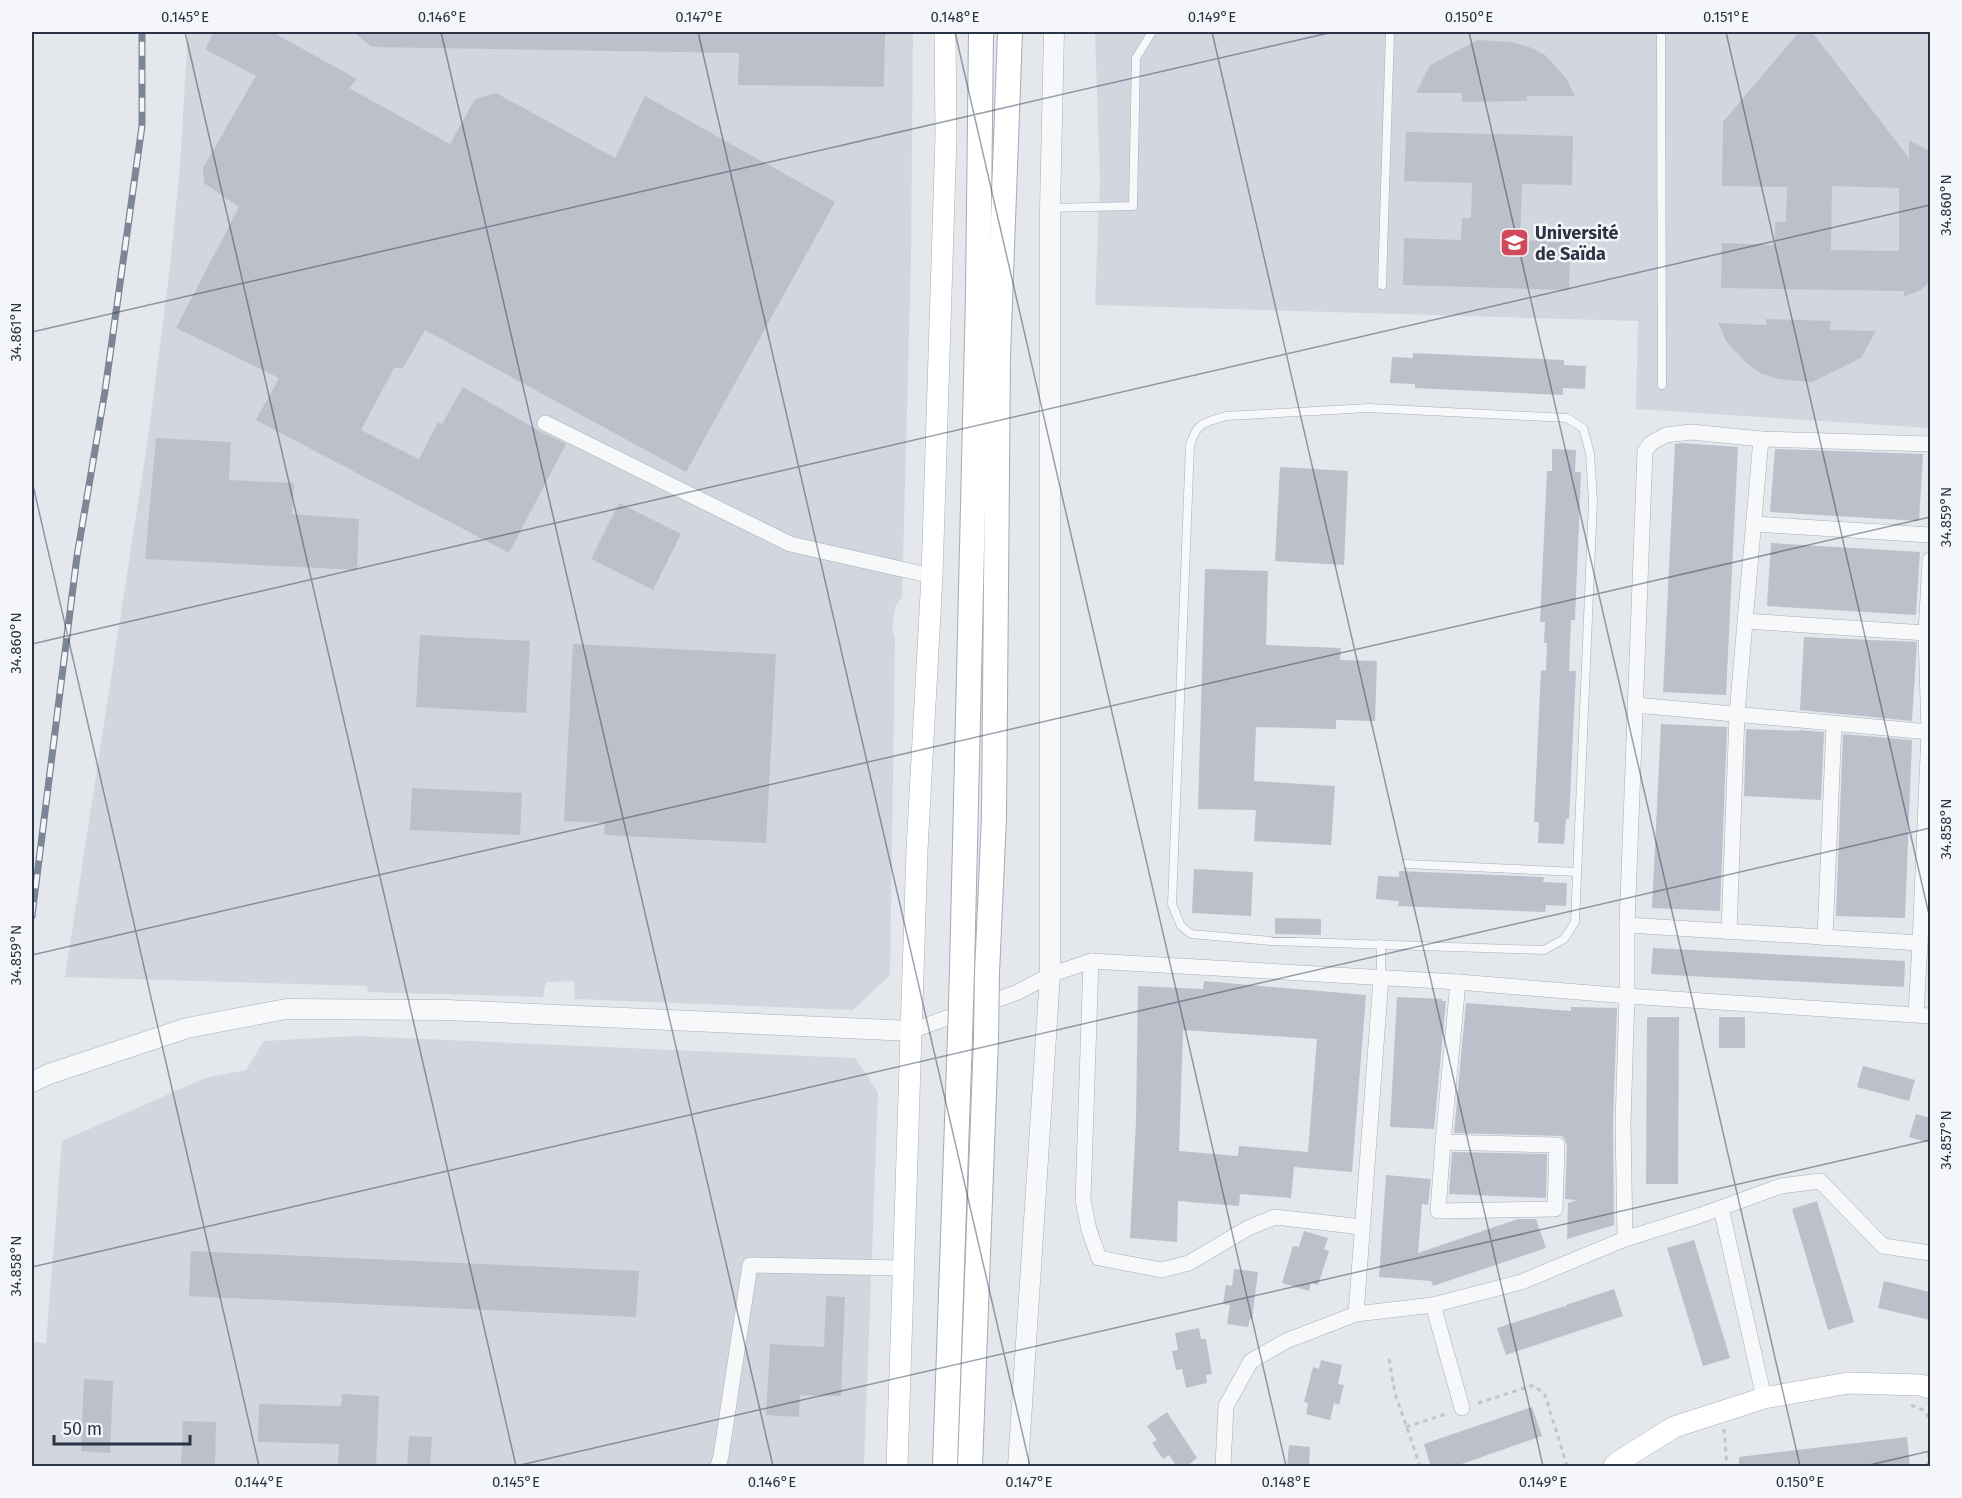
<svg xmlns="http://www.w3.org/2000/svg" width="1962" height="1498" viewBox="0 0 1962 1498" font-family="'Fira Sans',sans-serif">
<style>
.built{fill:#d2d6de}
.building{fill:#bbc0ca;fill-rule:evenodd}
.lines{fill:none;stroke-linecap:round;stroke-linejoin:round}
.service-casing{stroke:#a9aeb7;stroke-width:9}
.minor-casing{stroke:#a9aeb7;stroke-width:16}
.tertiary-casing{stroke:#a9aeb7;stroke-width:21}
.secondary-casing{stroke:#a9aeb7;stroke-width:22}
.primary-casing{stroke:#a3abb8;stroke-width:26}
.path{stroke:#c2c5cb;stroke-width:3;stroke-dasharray:4.5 4.5;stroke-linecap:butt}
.service{stroke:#f7f8fa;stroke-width:8}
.minor{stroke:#f7f8fa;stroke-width:15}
.tertiary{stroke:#f7f8fa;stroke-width:20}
.secondary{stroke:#fff;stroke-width:21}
.primary{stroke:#fff;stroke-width:24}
.rail-casing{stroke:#7d8696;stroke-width:7}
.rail{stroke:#f4f6f9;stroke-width:4.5;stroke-dasharray:14;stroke-linecap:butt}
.primary-bridge-casing{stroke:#a3abb8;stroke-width:26;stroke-linecap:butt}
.primary-bridge{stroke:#fff;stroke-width:24}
.ticks{fill:none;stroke:#2b3445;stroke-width:1.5;stroke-opacity:0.45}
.labels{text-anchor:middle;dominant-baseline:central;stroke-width:5;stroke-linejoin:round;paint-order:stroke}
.poi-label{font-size:18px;font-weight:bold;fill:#2b3445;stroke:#f4f6f9;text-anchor:start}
.neatline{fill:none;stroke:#2b3445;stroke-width:2}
.ticks-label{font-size:15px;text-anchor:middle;fill:#2b3445}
</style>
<rect width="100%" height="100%" fill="#e4e7ec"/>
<g class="built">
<polygon points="188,32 913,32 911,258 902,597 896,605 892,627 895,640 890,975 853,1010 575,999 574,981 546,982 543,997 368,992 367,986 65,977 148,438 169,275 180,166"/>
<polygon points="1095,32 1930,32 1930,428 1636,409 1638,321 1095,305 1100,181"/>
<polygon points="356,1036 855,1058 878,1092 864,1466 32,1466 32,1341 46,1344 62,1141 205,1078 246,1070 264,1041"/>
</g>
<g class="building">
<polygon points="214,32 272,32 357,79 349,88 450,144 475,99 496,93 615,158 645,96 835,202 686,472 425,330 403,368 394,368 361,430 419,459 438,422 442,424 463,387 541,432 566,444 509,553 256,420 279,378 176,328 239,207 204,183 203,168 256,76 205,49"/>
<polygon points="353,32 885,32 884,87 738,85 739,53 372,47"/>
<path d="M1799 32H1812L1909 158V140L1930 151V281L1922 289 1904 297V291L1721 288 1722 243 1775 245V222H1786L1787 187 1722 186 1723 122ZM1832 186 1899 188V251L1831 250Z"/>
<polygon points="1478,40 1512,42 1529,47 1545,55 1566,78 1575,96 1527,96 1527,101 1462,102 1462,93 1416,93 1430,65"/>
<polygon points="1406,132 1573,136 1572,185 1522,184 1520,240 1570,242 1569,290 1403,285 1404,238 1461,240 1462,218 1471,218 1472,183 1404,181"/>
<polygon points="1766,319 1831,321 1830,330 1876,331 1861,358 1812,382 1779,379 1762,374 1747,364 1726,341 1718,323 1766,325"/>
<polygon points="1413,353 1564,360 1564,365 1586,366 1585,389 1563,388 1563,395 1415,388 1415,384 1390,383 1392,357 1413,358"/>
<polygon points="156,438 231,442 229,480 294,483 292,514 359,519 357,570 145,559"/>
<polygon points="1682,443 1738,447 1726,695 1663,692 1675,444"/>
<polygon points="1552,449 1576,450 1575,472 1581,472 1575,620 1571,620 1569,671 1576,671 1569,819 1566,819 1564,844 1538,843 1539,822 1534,822 1541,670 1546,671 1547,643 1544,643 1545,622 1540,622 1547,471 1552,471"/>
<polygon points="1775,449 1923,454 1919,521 1770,512"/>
<polygon points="1280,467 1348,471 1344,565 1275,561"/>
<polygon points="619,503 681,534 653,590 591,559"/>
<polygon points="1771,543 1920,552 1916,615 1767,606"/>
<polygon points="1205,569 1268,571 1266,645 1341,648 1340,660 1377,661 1375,721 1336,720 1336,729 1256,727 1254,781 1335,786 1331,845 1254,841 1256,810 1198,809"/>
<polygon points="420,635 530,641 526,713 416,707"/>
<polygon points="1804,637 1917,642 1912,721 1800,710"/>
<polygon points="573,644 776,654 766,843 604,835 605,823 564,821"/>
<polygon points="1661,724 1727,727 1720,911 1652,908"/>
<polygon points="1746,729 1799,731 1799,730 1824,732 1821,800 1744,796"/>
<polygon points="1843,734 1912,740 1905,918 1836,916"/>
<polygon points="412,788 522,793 520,835 410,830"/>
<polygon points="1194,869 1253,872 1251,916 1192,913"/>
<polygon points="1399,871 1544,877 1543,882 1567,883 1566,906 1546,905 1545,912 1398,906 1399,901 1376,899 1378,876 1399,877"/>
<polygon points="1275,918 1321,919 1321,935 1275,934"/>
<polygon points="1653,948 1905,961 1904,987 1651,974"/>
<path d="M1204 981 1366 995 1352 1172 1294 1167 1291 1198 1240 1194 1239 1206 1178 1201 1177 1242 1130 1238 1136 1121 1138 986 1203 989ZM1183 1030 1317 1039 1308 1152 1239 1146 1238 1156 1179 1151Z"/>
<polygon points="1397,997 1442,999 1442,1001 1446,1001 1434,1129 1390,1127"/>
<polygon points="1466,1003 1571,1011 1571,1007 1617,1008 1613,1123 1614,1225 1567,1239 1568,1203 1577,1200 1565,1199 1567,1145 1565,1140 1562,1136 1454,1133"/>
<polygon points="1647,1017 1679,1017 1678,1184 1646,1184"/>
<rect x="1719" y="1017" width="26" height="31"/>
<polygon points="1863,1066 1915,1080 1909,1101 1857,1087"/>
<polygon points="1916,1114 1930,1118 1930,1143 1909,1137"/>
<polygon points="1452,1152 1547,1154 1546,1198 1449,1194"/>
<polygon points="1386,1175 1431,1179 1428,1205 1422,1204 1418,1253 1518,1219 1536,1219 1546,1248 1433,1286 1431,1281 1379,1277"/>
<polygon points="1817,1201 1854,1322 1828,1330 1792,1209"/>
<polygon points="1304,1231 1328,1238 1324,1249 1329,1251 1318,1285 1311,1283 1309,1291 1282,1283 1293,1246 1299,1247"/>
<polygon points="1694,1240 1730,1358 1703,1366 1667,1248"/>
<polygon points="191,1251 639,1271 636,1317 189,1296"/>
<polygon points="1234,1269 1258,1272 1252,1319 1250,1319 1248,1327 1227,1324 1230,1305 1223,1304 1226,1285 1232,1286"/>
<polygon points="1884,1281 1930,1292 1930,1320 1878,1308"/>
<polygon points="1614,1289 1623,1316 1506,1355 1497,1328 1565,1306 1566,1310 1566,1305"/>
<polygon points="826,1296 845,1297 841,1396 800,1395 799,1417 766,1415 770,1344 824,1347"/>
<polygon points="1199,1328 1201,1339 1206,1339 1212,1374 1206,1375 1207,1383 1186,1388 1182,1369 1176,1370 1172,1351 1178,1350 1175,1333"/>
<polygon points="1321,1360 1342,1365 1338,1384 1344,1385 1339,1405 1334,1403 1330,1420 1306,1414 1308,1403 1304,1402 1313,1367 1319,1369"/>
<polygon points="84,1379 113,1381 110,1453 81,1451"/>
<polygon points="342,1394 379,1396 376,1467 338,1467 339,1444 258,1442 259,1404 341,1406"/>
<polygon points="1532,1407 1542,1436 1453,1467 1431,1467 1424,1444"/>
<polygon points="1167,1412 1197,1458 1186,1467 1177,1467 1169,1455 1163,1459 1152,1443 1157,1440 1147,1426"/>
<polygon points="183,1421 216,1422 215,1467 181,1467"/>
<polygon points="409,1436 432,1437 430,1467 407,1467"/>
<polygon points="1907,1437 1910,1467 1739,1467 1739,1457"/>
<polygon points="1289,1445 1310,1447 1309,1467 1287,1467"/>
</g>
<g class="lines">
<defs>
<g id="service">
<polyline points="1661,32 1662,385"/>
<polyline points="1050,208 1133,206 1136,58 1152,32"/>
<polyline points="1382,285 1390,32"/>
<path d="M1369 408 1567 418 1583 428 1590 453 1593 501 1575 922 1564 939 1544 950 1271 941 1191 934 1181 926 1172 904 1190 445C1197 422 1204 423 1226 416Z"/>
<polyline points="1406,864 1577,872"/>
<polyline points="1381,978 1381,944"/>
</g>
<g id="minor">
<polyline points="545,423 790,544 932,576"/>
<polyline points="1754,524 1930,535"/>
<polyline points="1745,621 1926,633"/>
<polyline points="1636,705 1929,732"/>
<polyline points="1627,925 1920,943 1929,732 1926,633 1930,560"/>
<polyline points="1729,932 1737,714 1761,439"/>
<polyline points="1825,938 1834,724"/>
<polyline points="1091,961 1083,1200 1089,1230 1099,1258 1162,1270 1189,1263 1248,1228 1275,1217 1362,1227"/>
<polyline points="1916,1014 1920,943"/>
<polyline points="911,1031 1018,992 1050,975 1091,961 1458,982 1627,996 1627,925 1645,451 1651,443 1666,435 1691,432 1761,439 1930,444"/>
<polyline points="1443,1142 1438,1211 1555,1209 1557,1145 1443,1142 1458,982"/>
<polyline points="1721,1208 1764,1398"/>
<polyline points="1625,1239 1623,1123 1627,996 1930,1016"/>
<polyline points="1433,1305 1462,1408"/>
<polyline points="1356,1314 1381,978"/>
<polyline points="718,1466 721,1456 750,1265 903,1268"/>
<polyline points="1223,1466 1226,1406 1251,1361 1286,1341 1356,1314 1433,1305 1521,1282 1625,1239 1701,1215 1781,1186 1820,1181 1883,1246 1930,1253"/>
</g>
<g id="tertiary">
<polyline points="32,1082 49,1074 187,1028 286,1009 447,1010 911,1031"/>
<polyline points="1018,1466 1050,975 1050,208 1054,32"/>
</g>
<g id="secondary">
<polyline points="897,1466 917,850 932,576 946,136 945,32"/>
<polyline points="1614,1466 1618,1462 1674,1427 1764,1398 1848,1383 1921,1385 1930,1388"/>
</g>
<g id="primary">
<polyline points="962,970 978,295 981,32"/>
<polyline points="987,973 994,817 998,355 1010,32"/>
<polyline points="945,1466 960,1036"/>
<polyline points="970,1466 986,1039"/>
</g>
</defs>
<use href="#service" class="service-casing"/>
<use href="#minor" class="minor-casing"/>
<use href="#tertiary" class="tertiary-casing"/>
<use href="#secondary" class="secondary-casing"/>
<use href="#primary" class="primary-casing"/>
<g class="path">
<polyline points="1389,1359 1395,1393 1420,1466"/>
<polyline points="1478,1403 1534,1385 1545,1395 1567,1466"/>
<polyline points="1911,1405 1923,1410 1930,1419"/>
<polyline points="1406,1427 1446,1414"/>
<polyline points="1724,1429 1727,1466"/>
<polyline points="1927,1466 1930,1447"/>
</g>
<use href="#service" class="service"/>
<use href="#minor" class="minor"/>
<use href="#tertiary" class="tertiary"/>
<use href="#secondary" class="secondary"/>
<use href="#primary" class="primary"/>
<defs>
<polyline id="rail" points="32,916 77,556 105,391 142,126 142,32"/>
</defs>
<use href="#rail" class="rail-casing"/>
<use href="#rail" class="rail"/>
<defs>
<g id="primary-bridge">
<polyline points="960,1036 962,970"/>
<polyline points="986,1039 987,973"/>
</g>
</defs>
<use href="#primary-bridge" class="primary-bridge-casing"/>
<use href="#primary-bridge" class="primary-bridge"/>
</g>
<path class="ticks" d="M185 32 516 1466M441 32 773 1466M698 32 1030 1466M955 32 1286 1466M1212 32 1543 1466M1469 32 1800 1466M1726 32 1930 919M32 332 1333 32M32 481 259 1466M32 644 1930 205M32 955 1930 517M32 1267 1930 828M516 1466 1930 1140M1865 1466 1930 1451"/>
<defs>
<symbol id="university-square" viewBox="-11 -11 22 22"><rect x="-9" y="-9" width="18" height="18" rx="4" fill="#d1495b" stroke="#f4f6f9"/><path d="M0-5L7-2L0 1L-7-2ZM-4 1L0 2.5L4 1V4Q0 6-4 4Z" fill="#fff"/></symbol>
</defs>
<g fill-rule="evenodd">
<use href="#university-square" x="1498" y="226" width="33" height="33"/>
</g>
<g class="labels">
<g class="poi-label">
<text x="1535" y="233">Université<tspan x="1535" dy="21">de Saïda</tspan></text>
</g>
</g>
<rect width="1962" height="1498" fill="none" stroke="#f4f6f9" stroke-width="66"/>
<path d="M54 1435v9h136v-9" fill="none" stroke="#2b3445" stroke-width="3"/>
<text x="63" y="1435" font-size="18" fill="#2b3445" stroke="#f4f6f9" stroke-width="4.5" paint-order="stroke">50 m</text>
<rect x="33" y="33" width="1896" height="1432" class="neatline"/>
<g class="ticks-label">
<text x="185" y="22">0.145°E</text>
<text x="442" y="22">0.146°E</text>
<text x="699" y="22">0.147°E</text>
<text x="955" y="22">0.148°E</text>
<text x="1212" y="22">0.149°E</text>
<text x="1469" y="22">0.150°E</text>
<text x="1726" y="22">0.151°E</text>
<text transform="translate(1946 205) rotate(-90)" y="5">34.860°N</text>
<text transform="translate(16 332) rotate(-90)" y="5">34.861°N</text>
<text transform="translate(1946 517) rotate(-90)" y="5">34.859°N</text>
<text transform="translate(16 643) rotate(-90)" y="5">34.860°N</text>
<text transform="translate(1946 829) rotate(-90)" y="5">34.858°N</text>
<text transform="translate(16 955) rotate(-90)" y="5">34.859°N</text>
<text transform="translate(1946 1140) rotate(-90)" y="5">34.857°N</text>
<text transform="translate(16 1266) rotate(-90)" y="5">34.858°N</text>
<text x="259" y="1487">0.144°E</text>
<text x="516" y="1487">0.145°E</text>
<text x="772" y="1487">0.146°E</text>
<text x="1029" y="1487">0.147°E</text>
<text x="1286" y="1487">0.148°E</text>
<text x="1543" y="1487">0.149°E</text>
<text x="1800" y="1487">0.150°E</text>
</g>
</svg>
